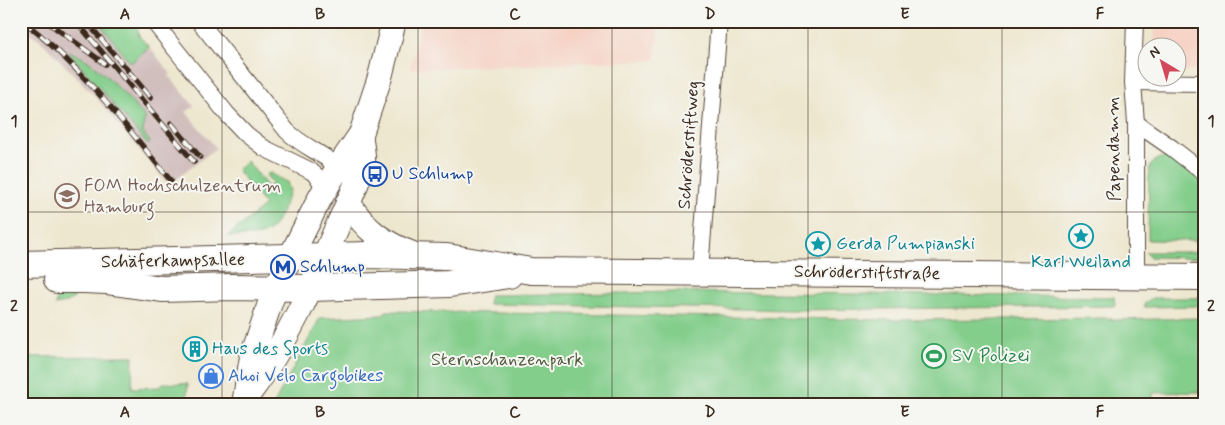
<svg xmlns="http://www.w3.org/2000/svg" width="1225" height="425" viewBox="0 0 1225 425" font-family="Mynerve,sans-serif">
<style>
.built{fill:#f6d2c4}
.industrial{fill:#d1bfbe}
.green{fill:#83ce8b;stroke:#5f7c54}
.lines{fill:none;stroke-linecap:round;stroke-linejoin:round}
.street-casing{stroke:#564639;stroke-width:18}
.secondary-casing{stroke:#564639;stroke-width:26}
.primary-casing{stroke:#564639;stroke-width:28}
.street{stroke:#fff;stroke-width:16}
.secondary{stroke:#fff;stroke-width:24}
.primary{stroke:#fff;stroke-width:26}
.rail-casing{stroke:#3b2a1e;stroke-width:5.5}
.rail{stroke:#f6f6f2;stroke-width:4;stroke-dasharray:11;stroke-linecap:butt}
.grid{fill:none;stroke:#3b2a1e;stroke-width:1;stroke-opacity:0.55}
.labels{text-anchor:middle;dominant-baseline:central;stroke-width:4;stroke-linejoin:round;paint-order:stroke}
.street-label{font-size:18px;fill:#3b2a1e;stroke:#f6f6f2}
.transit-label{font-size:18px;fill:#164399;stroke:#f6f6f2;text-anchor:start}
.education-label{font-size:18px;fill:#785e54;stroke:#f6f6f2;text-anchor:start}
.culture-label{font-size:18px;fill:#0d838f;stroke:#f6f6f2;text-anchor:start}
.leisure-label{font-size:18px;fill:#27864d;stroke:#f6f6f2;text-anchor:start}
.park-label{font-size:18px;fill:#515b3f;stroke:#f6f6f2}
.shop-label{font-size:18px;fill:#366cbe;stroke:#f6f6f2;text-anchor:start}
.neatline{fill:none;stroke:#3b2a1e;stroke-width:2}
.grid-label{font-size:16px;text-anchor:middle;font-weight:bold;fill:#3b2a1e}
</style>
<rect width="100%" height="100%" fill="#f6f6f2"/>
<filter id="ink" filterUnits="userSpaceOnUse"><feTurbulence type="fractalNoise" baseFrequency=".02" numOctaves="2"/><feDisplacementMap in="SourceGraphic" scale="10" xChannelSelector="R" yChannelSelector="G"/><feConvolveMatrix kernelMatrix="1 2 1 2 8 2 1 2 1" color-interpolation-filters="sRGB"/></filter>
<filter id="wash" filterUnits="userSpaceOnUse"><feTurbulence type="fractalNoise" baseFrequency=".0096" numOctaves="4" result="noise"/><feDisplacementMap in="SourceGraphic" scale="20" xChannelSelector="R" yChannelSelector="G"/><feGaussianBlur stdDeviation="1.12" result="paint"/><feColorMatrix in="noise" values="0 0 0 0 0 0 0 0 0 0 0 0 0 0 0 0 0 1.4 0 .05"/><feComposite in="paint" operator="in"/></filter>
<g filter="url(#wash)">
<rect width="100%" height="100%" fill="#eee7cf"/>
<g class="built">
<polygon points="422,21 659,21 655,60 410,69"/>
<polygon points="1155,21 1204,21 1204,71 1178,71 1178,48 1154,47"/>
</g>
<polygon class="industrial" points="21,21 98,21 131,62 149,47 171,74 169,76 194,106 186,112 216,148 169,185 94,95 39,39 21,28"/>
<g class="green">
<polygon points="98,21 136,21 139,36 149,47 132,62 129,61"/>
<path d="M68 51C98 61 125 96 146 118L144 120 143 133 150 142 148 145Z"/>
<path d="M1167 157 1174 159 1204 182V241L1148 240 1149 169C1153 161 1157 158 1167 157Z"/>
<path d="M247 161 268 187 273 184 266 175 270 173 287 182 290 191C284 204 277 232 260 235 250 237 238 236 228 236L265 205 237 170Z"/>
<polygon points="1145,252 1204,252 1204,258 1150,257"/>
<polygon points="683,292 1114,297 1115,306 793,310 488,304 490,295"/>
<polygon points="74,293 74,298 65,303 55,305 58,294"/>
<polygon points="1152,298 1204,298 1204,306 1144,307 1145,303"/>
<polygon points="386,311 895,320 1112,318 1112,320 1204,318 1204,392 1153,393 1153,404 274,404 320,318 383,315"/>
<polygon points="133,356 132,388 160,387 163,383 188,384 186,404 21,404 21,357"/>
</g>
</g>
<g filter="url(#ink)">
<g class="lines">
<defs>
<g id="street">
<polyline points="153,21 227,114 246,134 264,148 311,171 318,177 322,185 320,198"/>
<path d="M199 21 287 131C304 148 328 155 345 173"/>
<polyline points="1135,21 1133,82 1136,123 1136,277"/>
<polyline points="1133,82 1204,83"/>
<polyline points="1136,123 1172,148 1204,173"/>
<polyline points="700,271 719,21"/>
</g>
<g id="secondary">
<path d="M348 202C366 231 383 243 415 255"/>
<path d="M248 395C287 344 313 284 338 225 347 205 359 183 363 161 364 152 360 143 361 134"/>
<polyline points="244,404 252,357 271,300 290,258 320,198 339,166 361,134 380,77 394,21"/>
</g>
<g id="primary">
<polyline points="21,264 368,255 447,257 531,271 1204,277"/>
<polyline points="57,280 84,280 106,281 162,289 232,287 310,288 450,284 509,275"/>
</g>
</defs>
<use href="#street" class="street-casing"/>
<use href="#secondary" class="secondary-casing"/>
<use href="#primary" class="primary-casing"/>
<use href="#street" class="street"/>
<use href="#secondary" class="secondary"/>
<use href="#primary" class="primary"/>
<defs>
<g id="rail">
<path d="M23 21C81 66 125 125 171 181"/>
<polyline points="46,21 105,64"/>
<polyline points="76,21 194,162"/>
<polyline points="86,21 151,98"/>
<polyline points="171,123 200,157"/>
</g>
</defs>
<use href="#rail" class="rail-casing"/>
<use href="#rail" class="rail"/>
</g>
</g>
<path class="grid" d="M222 21V404M418 21V404M612 21V404M808 21V404M1002 21V404M21 212H1204"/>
<defs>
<symbol id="bus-ring" viewBox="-11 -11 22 22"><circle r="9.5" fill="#f6f6f2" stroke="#1a4fb4" stroke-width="1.5"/><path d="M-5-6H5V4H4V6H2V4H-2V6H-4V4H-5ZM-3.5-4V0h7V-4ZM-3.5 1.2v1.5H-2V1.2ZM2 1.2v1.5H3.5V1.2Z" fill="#1a4fb4"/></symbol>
<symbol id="university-ring" viewBox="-11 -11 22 22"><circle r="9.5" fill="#f6f6f2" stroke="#8d6e63" stroke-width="1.5"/><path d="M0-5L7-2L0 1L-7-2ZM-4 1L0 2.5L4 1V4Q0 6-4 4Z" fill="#8d6e63"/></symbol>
<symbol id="sight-ring" viewBox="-11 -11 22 22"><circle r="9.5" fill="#f6f6f2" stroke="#0f9aa8" stroke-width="1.5"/><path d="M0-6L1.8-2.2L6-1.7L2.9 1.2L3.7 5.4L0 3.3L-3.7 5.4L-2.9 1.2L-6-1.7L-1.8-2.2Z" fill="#0f9aa8"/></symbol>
<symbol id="metro-ring" viewBox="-11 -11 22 22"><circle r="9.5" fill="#f6f6f2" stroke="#1a4fb4" stroke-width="1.5"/><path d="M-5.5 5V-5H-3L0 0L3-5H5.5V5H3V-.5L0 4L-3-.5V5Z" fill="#1a4fb4"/></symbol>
<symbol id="building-ring" viewBox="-11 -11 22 22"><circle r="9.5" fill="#f6f6f2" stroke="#0f9aa8" stroke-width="1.5"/><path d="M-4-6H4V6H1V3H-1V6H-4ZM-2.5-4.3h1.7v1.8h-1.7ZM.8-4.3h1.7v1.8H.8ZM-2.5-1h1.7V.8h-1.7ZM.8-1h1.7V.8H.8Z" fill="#0f9aa8"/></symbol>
<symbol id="stadium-ring" viewBox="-11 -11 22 22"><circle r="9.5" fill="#f6f6f2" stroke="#2e9e5b" stroke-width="1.5"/><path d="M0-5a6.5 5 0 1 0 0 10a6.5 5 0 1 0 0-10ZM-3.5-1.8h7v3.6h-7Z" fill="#2e9e5b"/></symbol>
<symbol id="shop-ring" viewBox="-11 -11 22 22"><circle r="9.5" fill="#f6f6f2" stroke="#3f7fe0" stroke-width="1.5"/><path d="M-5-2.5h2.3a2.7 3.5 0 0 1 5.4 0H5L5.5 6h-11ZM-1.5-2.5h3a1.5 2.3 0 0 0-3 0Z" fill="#3f7fe0"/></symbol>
</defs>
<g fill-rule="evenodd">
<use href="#bus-ring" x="361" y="160" width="28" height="28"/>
<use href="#university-ring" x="53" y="182" width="28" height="28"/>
<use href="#sight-ring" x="1067" y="222" width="28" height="28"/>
<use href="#sight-ring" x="804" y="230" width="28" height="28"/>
<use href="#metro-ring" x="269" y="253" width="28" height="28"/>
<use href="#building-ring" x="181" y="335" width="28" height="28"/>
<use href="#stadium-ring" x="920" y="342" width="28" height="28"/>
<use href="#shop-ring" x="197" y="362" width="28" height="28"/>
</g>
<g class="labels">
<g class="street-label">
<text transform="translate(689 145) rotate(-86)">Schröderstiftweg</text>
<text transform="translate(1114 149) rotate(-91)">Papendamm</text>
<text transform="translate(173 261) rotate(-1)">Schäferkampsallee</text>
<text transform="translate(867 273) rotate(1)">Schröderstiftstraße</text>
</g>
<g class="transit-label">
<text x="392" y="174">U Schlump</text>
<text x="300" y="267">Schlump</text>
</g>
<g class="education-label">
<text x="84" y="186">FOM Hochschulzentrum<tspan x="84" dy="21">Hamburg</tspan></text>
</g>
<g class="culture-label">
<text x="836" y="244">Gerda Pumpianski</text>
<text x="1081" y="262" text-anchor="middle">Karl Weiland</text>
<text x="212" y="349">Haus des Sports</text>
</g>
<g class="leisure-label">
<text x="952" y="356">SV Polizei</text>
</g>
<g class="park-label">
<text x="507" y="360">Sternschanzenpark</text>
</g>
<g class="shop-label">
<text x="228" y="376">Ahoi Velo Cargobikes</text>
</g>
</g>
<rect width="1225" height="425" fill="none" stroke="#f6f6f2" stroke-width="55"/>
<g transform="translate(1162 62) rotate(322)"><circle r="24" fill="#f6f6f2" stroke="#aba49d"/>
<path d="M0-4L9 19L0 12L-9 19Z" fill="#d1495b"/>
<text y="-8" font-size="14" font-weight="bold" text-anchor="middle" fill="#3b2a1e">N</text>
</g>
<rect x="28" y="28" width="1170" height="370" class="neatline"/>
<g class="grid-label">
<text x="125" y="19">A</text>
<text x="320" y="19">B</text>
<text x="515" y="19">C</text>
<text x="710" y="19">D</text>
<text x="905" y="19">E</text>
<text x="1100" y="19">F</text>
<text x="14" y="126">1</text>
<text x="1211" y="126">1</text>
<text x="14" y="311">2</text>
<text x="1211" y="311">2</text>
<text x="125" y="417">A</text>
<text x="320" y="417">B</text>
<text x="515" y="417">C</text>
<text x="710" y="417">D</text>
<text x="905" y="417">E</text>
<text x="1100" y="417">F</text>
</g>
</svg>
